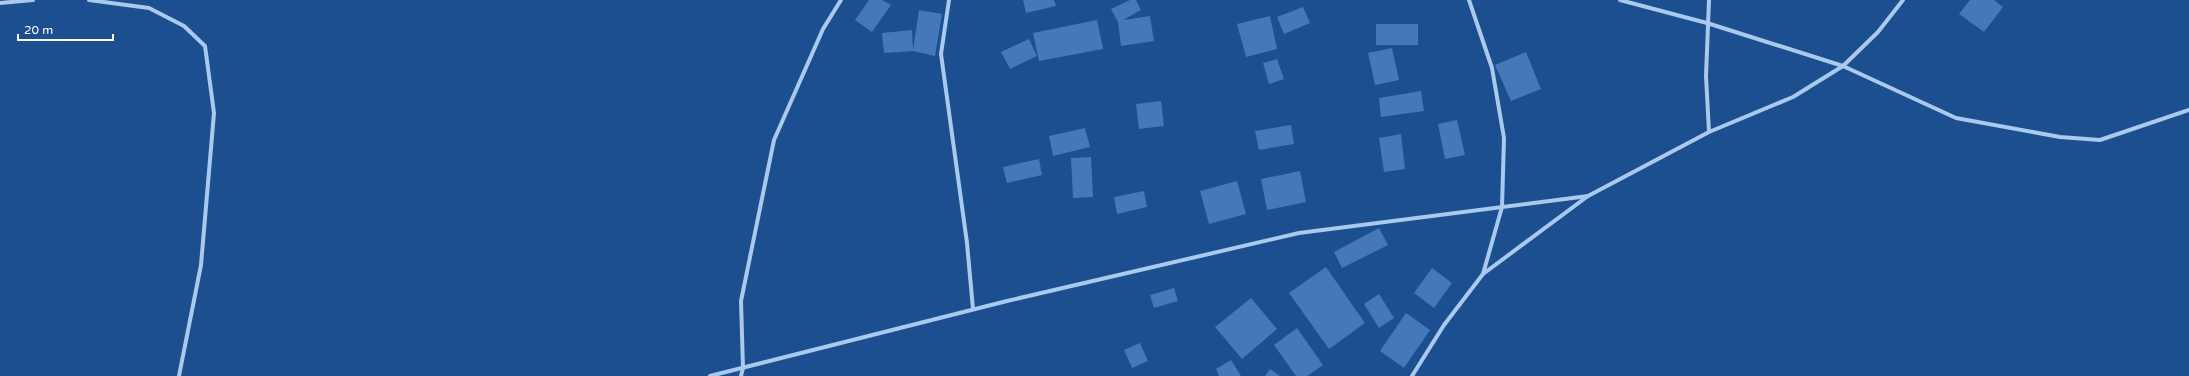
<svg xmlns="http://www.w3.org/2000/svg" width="2189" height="376" viewBox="0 0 2189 376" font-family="'Varela Round',sans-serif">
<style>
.building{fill:#4478b7}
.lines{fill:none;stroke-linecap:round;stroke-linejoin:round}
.street{stroke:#a9c9ee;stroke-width:4}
</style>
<rect width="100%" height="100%" fill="#1b4f8f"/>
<g class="building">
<polygon points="869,0 882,0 891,5 872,32 855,20"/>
<polygon points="1023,0 1054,0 1056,6 1026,13"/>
<polygon points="1130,0 1136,0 1141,10 1123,20 1150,16 1154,41 1121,46 1118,22 1111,9"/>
<polygon points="1970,0 1994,0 2003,7 1984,32 1959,14"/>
<polygon points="1303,7 1310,23 1284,34 1277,17"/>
<polygon points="919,10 942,14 935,56 913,51 884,53 882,33 912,30 913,50"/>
<polygon points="1270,16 1277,49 1246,57 1237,24"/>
<polygon points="1097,20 1103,49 1039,61 1033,33"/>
<rect x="1376" y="24" width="42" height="21"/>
<polygon points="1029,39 1037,56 1010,69 1001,52"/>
<polygon points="1392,48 1399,80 1375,85 1368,53"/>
<polygon points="1526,52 1541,89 1511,101 1495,65"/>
<polygon points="1277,59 1284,79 1269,84 1263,63"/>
<polygon points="1421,91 1424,111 1381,117 1379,98"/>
<polygon points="1161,101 1164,126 1139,129 1136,104"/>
<polygon points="1457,120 1465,155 1445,159 1438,124"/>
<polygon points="1291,125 1294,144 1259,150 1255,131"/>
<polygon points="1085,128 1090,147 1053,156 1049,136"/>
<polygon points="1401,134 1405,169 1384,172 1379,138"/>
<polygon points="1091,157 1093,197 1073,198 1071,158"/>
<polygon points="1039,159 1042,175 1007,183 1003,167"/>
<polygon points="1300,171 1306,202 1267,210 1261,179"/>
<polygon points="1237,181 1246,214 1209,224 1200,191"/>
<polygon points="1144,191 1147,207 1117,214 1114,197"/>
<polygon points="1379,228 1388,245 1342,268 1334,252"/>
<polygon points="1326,267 1365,323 1329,349 1289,293"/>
<polygon points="1432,268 1452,283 1434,308 1414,293"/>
<polygon points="1174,288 1178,301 1154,308 1150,295"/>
<polygon points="1379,294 1394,318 1379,328 1364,304"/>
<polygon points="1251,298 1277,329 1242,359 1215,327"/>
<polygon points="1406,313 1430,330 1404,368 1380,351"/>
<polygon points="1297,328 1323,365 1307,376 1296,376 1274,345"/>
<polygon points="1140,343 1148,361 1132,368 1124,350"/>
<polygon points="1231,360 1241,376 1219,376 1216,369"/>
<polygon points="1270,369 1280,376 1265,376"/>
</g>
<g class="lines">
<g class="street">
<polyline points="89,0 149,8 184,26 205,46 214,113 201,265 179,376"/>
<polyline points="949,0 941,54 967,243 973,309"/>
<polyline points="1469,0 1492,68 1504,138 1502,207 1483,274"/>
<polyline points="1620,0 1707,23 1843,66 1956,118 2060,137 2100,140 2189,110"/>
<polyline points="1709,0 1706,76 1709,132"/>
<polyline points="0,3 33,0"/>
<polyline points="710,376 1007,301 1299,233 1588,196"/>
<polyline points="741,376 743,368 741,301 774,140 823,29 841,0"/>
<polyline points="1412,376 1444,325 1483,274 1588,196 1709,132 1793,97 1843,66 1878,32 1903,0"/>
</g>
</g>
<path d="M18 34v6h95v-6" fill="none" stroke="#ffffff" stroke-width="2"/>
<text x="24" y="34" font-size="12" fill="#ffffff" stroke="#1b4f8f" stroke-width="3" paint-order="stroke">20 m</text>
</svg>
